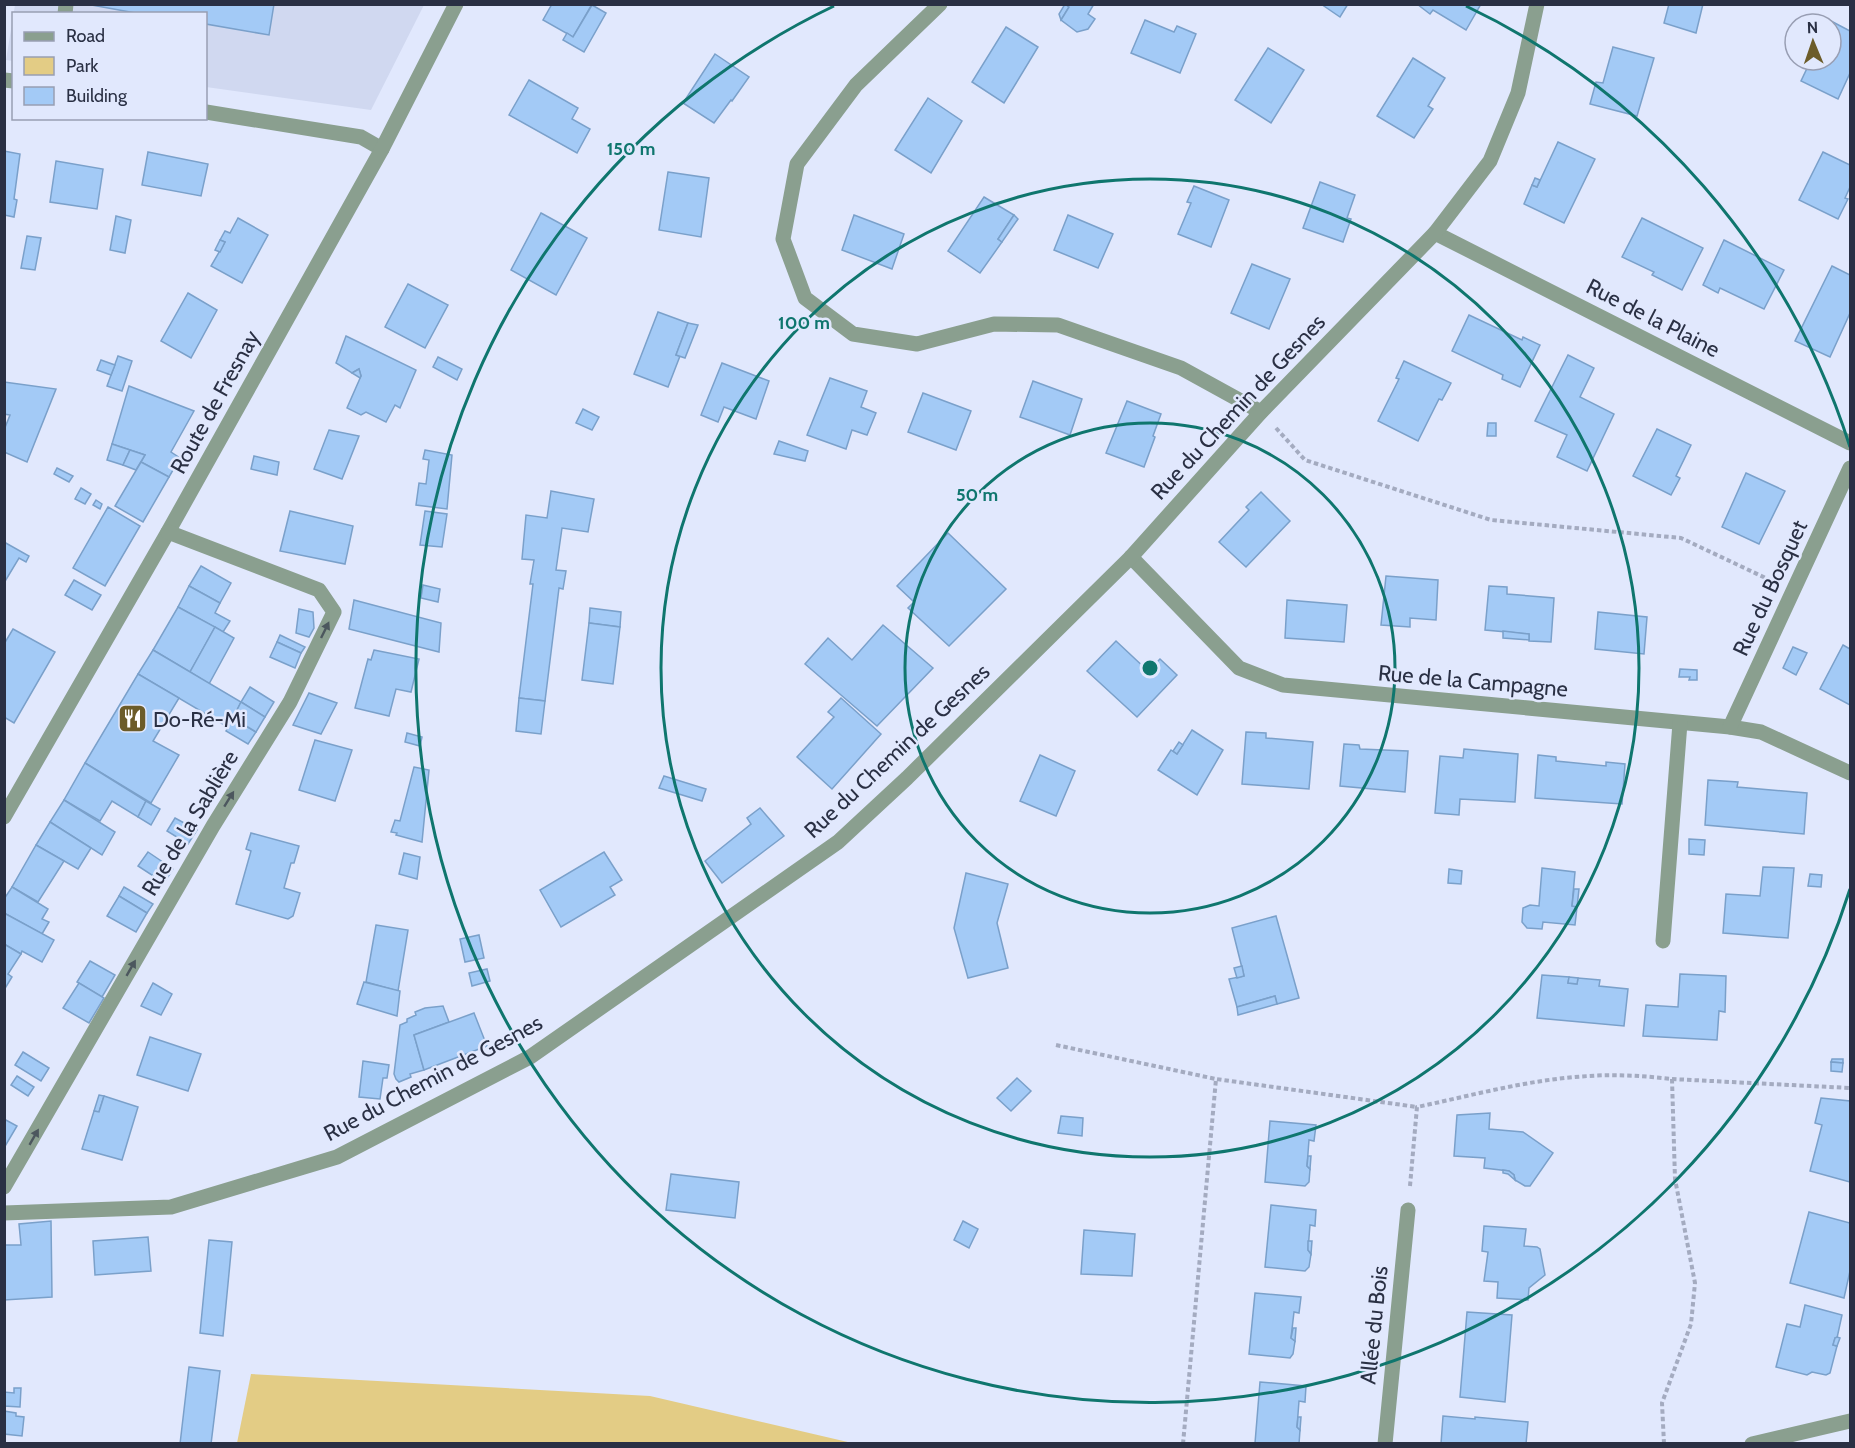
<svg xmlns="http://www.w3.org/2000/svg" width="1855" height="1448" viewBox="0 0 1855 1448" font-family="Cabin,sans-serif">
<style>
.built{fill:#d0d8f0}
.green{fill:#e3cc85}
.building{fill:#a3caf6;stroke:#7aa0ca;stroke-width:1.5}
.lines{fill:none;stroke-linecap:round;stroke-linejoin:round}
.path{stroke:#a4abc0;stroke-width:4;stroke-dasharray:4.5 3;stroke-linecap:butt}
.minor{stroke:#8a9f8f;stroke-width:15}
.oneway{fill:#4c575e}
.ring{fill:none;stroke:#0f766e;stroke-width:3}
.labels{text-anchor:middle;dominant-baseline:central;stroke-width:5;stroke-linejoin:round;paint-order:stroke}
.street-label{font-size:22px;fill:#2a3044;stroke:#e1e8fd}
.poi-label{font-size:22px;fill:#2a3044;stroke:#e1e8fd;text-anchor:start}
.centre{fill:#0f766e;stroke:#e1e8fd;stroke-width:3}
.ring-label{font-size:18px;text-anchor:middle;font-weight:bold;fill:#0f766e;stroke:#e1e8fd;stroke-width:5;stroke-linejoin:round;paint-order:stroke}
</style>
<rect width="100%" height="100%" fill="#e1e8fd"/>
<polygon class="built" points="15,5 424,5 371,110 206,87 206,14 14,14 13,61 6,60"/>
<polygon class="green" points="251,1374 650,1396 852,1443 237,1443"/>
<g class="building">
<polygon points="86,4 274,4 269,35 206,24 206,14 141,14"/>
<polygon points="552,4 592,4 573,37 543,20"/>
<polygon points="1065,4 1069,7 1061,20 1059,14"/>
<polygon points="1066,4 1094,4 1088,14 1095,19 1088,29 1077,32 1061,20 1069,7"/>
<polygon points="1321,4 1348,4 1340,17"/>
<polygon points="1417,4 1481,4 1466,30 1433,10 1430,14"/>
<polygon points="1669,4 1703,4 1696,33 1664,23"/>
<polygon points="592,5 606,13 584,52 563,40 567,33 573,37"/>
<polygon points="1145,20 1174,32 1177,26 1196,34 1180,73 1131,53"/>
<polygon points="1831,21 1850,31 1850,73 1838,99 1801,81 1811,60 1831,60 1831,24 1830,24"/>
<polygon points="1006,27 1038,47 1004,103 972,82"/>
<polygon points="1613,47 1654,58 1637,116 1590,104 1596,82 1603,83"/>
<polygon points="1268,48 1304,70 1271,123 1235,100"/>
<polygon points="715,54 749,77 732,101 731,100 714,123 683,103"/>
<polygon points="1413,58 1445,78 1428,106 1433,109 1414,138 1377,116"/>
<polygon points="529,80 578,108 572,119 590,129 577,153 509,115"/>
<polygon points="928,98 962,121 931,173 895,150"/>
<polygon points="1558,142 1595,159 1564,223 1524,204 1532,185 1537,187"/>
<polygon points="4,151 20,154 14,199 17,200 14,217 4,215"/>
<polygon points="148,152 208,164 201,196 142,185"/>
<polygon points="1823,152 1850,165 1850,187 1845,198 1848,199 1838,219 1799,200"/>
<polygon points="56,161 103,169 97,209 50,202"/>
<polygon points="668,172 709,178 701,237 659,230"/>
<polygon points="1535,178 1540,180 1537,187 1532,185"/>
<polygon points="1320,182 1355,195 1347,218 1351,219 1343,242 1303,228"/>
<polygon points="1194,186 1229,200 1211,247 1178,234 1191,203 1187,202"/>
<polygon points="984,197 1014,215 998,239 1002,242 980,273 948,251"/>
<polygon points="541,213 587,238 556,295 511,270"/>
<polygon points="854,215 904,234 892,269 842,250"/>
<polygon points="1014,215 1018,219 1002,242 998,239"/>
<polygon points="1068,215 1113,234 1098,268 1054,250"/>
<polygon points="116,216 131,220 125,253 110,250"/>
<polygon points="238,218 268,235 242,283 211,266 225,242 220,240 225,231 230,233"/>
<polygon points="1642,218 1703,248 1682,290 1652,275 1654,272 1622,257"/>
<polygon points="27,236 41,238 35,270 21,268"/>
<polygon points="220,240 225,242 220,252 215,250"/>
<polygon points="1724,240 1784,270 1764,309 1720,288 1718,293 1703,285"/>
<polygon points="1252,264 1290,279 1269,329 1231,313"/>
<polygon points="1832,266 1850,275 1850,313 1830,357 1795,341"/>
<polygon points="408,284 448,305 425,348 385,327"/>
<polygon points="188,293 217,310 191,358 161,341"/>
<polygon points="658,312 688,323 676,355 680,356 668,387 634,374"/>
<polygon points="1469,315 1522,340 1523,337 1540,345 1520,387 1502,379 1503,375 1452,351"/>
<polygon points="688,323 698,325 685,358 676,355"/>
<polygon points="346,336 416,370 400,408 395,405 386,422 366,412 361,415 347,408 361,376 359,369 352,373 336,363"/>
<polygon points="1568,355 1594,368 1580,397 1614,414 1587,471 1557,457 1567,435 1535,421"/>
<polygon points="118,356 132,361 122,391 107,386"/>
<polygon points="438,357 462,369 457,380 433,367"/>
<polygon points="101,360 115,365 111,375 97,370"/>
<polygon points="1404,361 1451,383 1442,400 1439,399 1418,441 1378,421 1399,379 1396,378"/>
<polygon points="722,363 769,381 756,419 724,407 718,422 701,415"/>
<polygon points="359,369 361,376 360,378 352,373"/>
<polygon points="830,378 867,391 861,407 876,413 867,435 852,430 846,449 807,435"/>
<polygon points="1033,381 1082,399 1070,435 1020,417"/>
<polygon points="4,382 56,389 27,462 4,452 4,430 10,415 4,414"/>
<polygon points="129,386 194,411 171,452 180,458 169,477 141,462 145,455 112,444"/>
<polygon points="923,393 971,411 956,450 908,432"/>
<polygon points="1127,401 1161,414 1153,436 1155,437 1144,467 1106,453"/>
<polygon points="583,409 599,417 592,430 576,423"/>
<polygon points="1488,423 1496,423 1496,436 1487,436"/>
<polygon points="1657,429 1691,445 1676,476 1680,478 1671,495 1633,476"/>
<polygon points="329,430 359,436 342,479 314,469"/>
<polygon points="779,441 808,451 805,461 774,454"/>
<polygon points="112,444 130,450 123,465 107,460"/>
<polygon points="130,450 145,455 136,470 123,465"/>
<polygon points="425,450 452,455 447,509 416,505 419,483 426,484 429,460 423,459"/>
<polygon points="254,456 279,462 277,475 251,469"/>
<polygon points="141,462 169,477 143,522 115,506"/>
<polygon points="57,468 73,476 69,482 54,474"/>
<polygon points="1746,473 1785,491 1759,544 1722,527"/>
<polygon points="81,488 91,494 85,504 75,499"/>
<polygon points="551,491 594,499 588,532 562,528 556,570 566,571 563,589 559,588 545,701 519,698 533,584 530,584 534,560 522,559 526,515 547,518"/>
<polygon points="1261,492 1290,521 1246,567 1219,542 1249,510 1246,507"/>
<polygon points="96,500 102,504 100,509 93,505"/>
<polygon points="108,507 140,526 105,586 73,568"/>
<polygon points="290,511 353,526 345,564 280,551"/>
<polygon points="425,511 447,514 442,547 420,545"/>
<polygon points="948,533 1006,589 949,646 908,608 914,602 897,586"/>
<polygon points="4,542 29,556 26,562 19,558 4,583"/>
<polygon points="201,566 231,583 220,603 189,586"/>
<polygon points="1386,576 1438,580 1436,620 1410,618 1410,627 1381,625"/>
<polygon points="74,580 101,595 92,610 65,595"/>
<polygon points="423,585 440,589 438,602 421,598"/>
<polygon points="189,586 220,603 215,613 230,621 223,632 178,607"/>
<polygon points="1489,586 1507,587 1507,594 1554,598 1551,642 1529,641 1529,634 1485,630"/>
<polygon points="354,600 441,623 439,652 349,629"/>
<polygon points="1287,600 1347,605 1344,642 1285,638"/>
<polygon points="178,607 215,627 190,672 153,650"/>
<polygon points="590,608 621,612 620,627 589,623"/>
<polygon points="299,609 313,612 314,628 309,637 296,633"/>
<polygon points="1598,612 1647,617 1644,654 1595,649"/>
<polygon points="589,623 620,627 613,684 582,680"/>
<polygon points="883,625 933,668 877,726 805,664 828,638 852,660"/>
<polygon points="215,627 234,638 209,684 190,672"/>
<polygon points="13,629 55,652 14,723 4,717 4,644"/>
<polygon points="1503,631 1529,634 1529,640 1503,638"/>
<polygon points="280,635 305,647 301,653 277,642"/>
<polygon points="1116,641 1148,671 1160,659 1177,675 1137,717 1087,671"/>
<polygon points="277,642 301,653 295,668 270,657"/>
<polygon points="1843,645 1850,649 1850,705 1820,689"/>
<polygon points="1793,647 1807,653 1796,675 1783,668"/>
<polygon points="153,650 241,702 233,718 256,732 248,744 226,731 228,727 138,674"/>
<polygon points="374,650 419,659 411,692 396,689 389,716 355,708 368,659 371,660"/>
<polygon points="1680,669 1697,670 1697,680 1689,680 1690,677 1679,677"/>
<polygon points="138,674 179,698 153,741 179,755 151,803 85,763"/>
<polygon points="250,687 274,702 265,717 241,702"/>
<polygon points="309,693 337,703 321,734 293,725"/>
<polygon points="519,698 545,701 541,734 516,731"/>
<polygon points="841,698 881,734 832,789 797,757 834,717 828,712"/>
<polygon points="241,702 265,717 256,732 233,718"/>
<polygon points="1192,730 1223,750 1197,795 1158,770 1171,750 1177,754"/>
<polygon points="1246,732 1266,733 1266,738 1313,742 1309,789 1242,784"/>
<polygon points="407,733 422,737 420,746 405,742"/>
<polygon points="315,740 352,750 335,801 299,790"/>
<polygon points="1179,742 1183,745 1177,754 1173,751"/>
<polygon points="1344,744 1359,745 1360,749 1408,751 1405,792 1340,786"/>
<polygon points="1464,749 1518,754 1515,802 1460,799 1459,815 1435,813 1440,756 1463,758"/>
<polygon points="1040,755 1075,771 1056,816 1020,801"/>
<polygon points="1538,755 1556,757 1556,761 1606,766 1606,762 1625,764 1622,804 1535,798"/>
<polygon points="85,763 146,801 138,817 112,801 100,821 64,800"/>
<polygon points="414,767 429,770 422,842 396,835 397,833 391,832 395,820 400,821"/>
<polygon points="664,776 706,789 702,801 659,788"/>
<polygon points="1708,780 1738,782 1737,787 1807,793 1804,834 1705,825"/>
<polygon points="64,800 115,832 102,855 50,822"/>
<polygon points="146,801 160,809 151,825 138,817"/>
<polygon points="760,808 784,836 722,883 705,861 751,824 747,818"/>
<polygon points="175,818 197,830 188,844 167,831"/>
<polygon points="50,822 91,848 78,869 36,845"/>
<polygon points="251,833 299,846 294,863 291,863 284,888 300,893 293,916 288,919 236,904 251,851 246,849"/>
<polygon points="1689,839 1705,840 1704,855 1689,854"/>
<polygon points="36,845 64,861 38,902 12,887"/>
<polygon points="148,852 173,869 164,883 138,866"/>
<polygon points="604,852 622,880 610,887 615,895 561,927 540,890"/>
<polygon points="404,853 420,857 417,879 399,874"/>
<polygon points="1763,867 1794,868 1788,938 1723,933 1726,894 1760,896"/>
<polygon points="1542,868 1575,872 1572,906 1577,907 1575,925 1543,922 1542,929 1527,928 1522,922 1523,908 1530,905 1539,906"/>
<polygon points="1449,869 1462,871 1461,884 1448,883"/>
<polygon points="966,873 1008,884 997,923 1008,968 968,978 954,928"/>
<polygon points="1810,874 1822,875 1821,887 1808,886"/>
<polygon points="12,887 48,909 42,919 49,922 42,934 4,913 4,899"/>
<polygon points="124,887 153,904 147,913 119,896"/>
<polygon points="1574,889 1579,889 1577,907 1572,906"/>
<polygon points="119,896 147,913 136,932 107,916"/>
<polygon points="4,913 54,940 42,962 22,951 21,954 4,944"/>
<polygon points="1276,916 1299,998 1277,1004 1275,996 1237,1007 1229,979 1244,976 1232,928"/>
<polygon points="376,925 408,930 398,991 366,982"/>
<polygon points="479,935 484,958 465,962 460,939"/>
<polygon points="4,944 21,954 8,974 12,977 4,990"/>
<polygon points="90,961 115,975 102,997 77,982"/>
<polygon points="1242,966 1244,976 1237,978 1234,968"/>
<polygon points="487,969 490,981 472,986 469,973"/>
<polygon points="1680,974 1726,976 1725,1012 1719,1011 1717,1040 1643,1036 1646,1005 1678,1007"/>
<polygon points="1542,975 1569,977 1568,983 1577,984 1578,978 1600,980 1599,986 1628,989 1624,1026 1537,1018"/>
<polygon points="1569,977 1578,978 1577,984 1568,983"/>
<polygon points="364,982 400,991 397,1016 357,1004"/>
<polygon points="79,983 104,998 89,1023 63,1008"/>
<polygon points="153,983 172,994 161,1015 141,1006"/>
<polygon points="1275,996 1277,1004 1238,1015 1237,1007"/>
<polygon points="443,1006 449,1022 414,1035 424,1070 410,1074 411,1077 399,1082 396,1079 394,1074 400,1025 407,1022 407,1019 416,1015 415,1012 425,1008"/>
<polygon points="474,1013 487,1046 424,1070 414,1035"/>
<polygon points="150,1037 201,1054 188,1091 137,1075"/>
<polygon points="23,1052 49,1068 41,1081 15,1065"/>
<polygon points="1832,1059 1843,1059 1843,1063 1831,1062"/>
<polygon points="363,1061 389,1065 387,1078 383,1078 380,1099 359,1097"/>
<polygon points="1831,1062 1843,1063 1842,1072 1831,1071"/>
<polygon points="17,1076 34,1087 28,1096 11,1085"/>
<polygon points="1017,1078 1031,1091 1011,1111 997,1098"/>
<polygon points="99,1095 104,1096 99,1112 94,1111"/>
<polygon points="104,1096 138,1107 122,1160 82,1149 94,1111 99,1112"/>
<polygon points="1821,1098 1850,1101 1850,1182 1810,1171 1822,1125 1815,1123"/>
<polygon points="1490,1113 1489,1129 1523,1132 1553,1153 1530,1186 1525,1186 1515,1180 1514,1175 1509,1171 1484,1168 1485,1158 1454,1156 1457,1115"/>
<polygon points="1061,1116 1083,1118 1082,1136 1058,1133"/>
<polygon points="4,1119 17,1126 4,1148"/>
<polygon points="1270,1121 1316,1125 1314,1141 1309,1140 1307,1166 1310,1169 1309,1182 1305,1186 1265,1182"/>
<polygon points="1308,1156 1311,1156 1310,1169 1307,1166"/>
<polygon points="1503,1170 1509,1171 1514,1175 1515,1180 1508,1174 1503,1173"/>
<polygon points="671,1174 739,1182 735,1218 666,1210"/>
<polygon points="1271,1205 1316,1210 1315,1226 1310,1225 1308,1250 1311,1254 1309,1267 1305,1271 1265,1267"/>
<polygon points="1809,1212 1850,1223 1850,1271 1844,1298 1790,1283"/>
<polygon points="51,1221 52,1297 4,1300 4,1245 21,1245 19,1224"/>
<polygon points="963,1221 978,1229 969,1248 954,1240"/>
<polygon points="1484,1226 1526,1229 1524,1246 1537,1247 1540,1249 1545,1275 1529,1288 1528,1300 1497,1298 1498,1282 1484,1281 1488,1252 1482,1251"/>
<polygon points="1084,1230 1135,1234 1132,1276 1081,1274"/>
<polygon points="148,1237 151,1271 95,1275 93,1241"/>
<polygon points="209,1240 232,1242 223,1336 200,1333"/>
<polygon points="1308,1241 1312,1241 1311,1254 1308,1250"/>
<polygon points="1255,1293 1301,1297 1299,1313 1294,1312 1291,1338 1295,1341 1293,1354 1290,1358 1249,1354"/>
<polygon points="1805,1305 1842,1315 1837,1338 1835,1338 1833,1345 1837,1346 1830,1373 1826,1375 1812,1372 1807,1375 1776,1367 1787,1324 1800,1327"/>
<polygon points="1467,1312 1512,1315 1505,1402 1460,1397"/>
<polygon points="1293,1328 1296,1328 1295,1341 1291,1338"/>
<polygon points="1837,1337 1840,1338 1837,1346 1833,1345 1835,1338"/>
<polygon points="189,1367 220,1371 211,1444 180,1444"/>
<polygon points="1260,1382 1306,1386 1305,1402 1299,1401 1297,1427 1300,1430 1299,1444 1255,1443"/>
<polygon points="14,1388 21,1388 20,1407 4,1406 4,1392 14,1393"/>
<polygon points="4,1411 16,1413 16,1416 24,1417 22,1436 4,1434"/>
<polygon points="1443,1416 1475,1419 1475,1417 1528,1422 1526,1444 1441,1444"/>
<polygon points="1298,1417 1301,1417 1300,1430 1297,1427"/>
</g>
<g class="lines">
<g class="path">
<polyline points="1276,428 1305,460 1491,520 1681,538 1772,581"/>
<polyline points="1056,1045 1216,1079"/>
<polyline points="1672,1079 1850,1088"/>
<path d="M1410 1186 1417 1107C1474 1095 1531 1079 1589 1076 1617 1074 1644 1076 1672 1079L1675 1179 1695 1283 1691 1324 1662 1403 1664 1444"/>
<polyline points="1183,1444 1216,1079 1417,1107"/>
</g>
<g class="minor">
<polyline points="940,4 856,85 797,164 783,239 805,298 853,334 917,344 994,324 1058,325 1181,368 1261,412"/>
<polyline points="65,14 66,4"/>
<polyline points="4,80 14,81"/>
<polyline points="206,112 361,137 382,149"/>
<polyline points="1435,233 1850,443"/>
<polyline points="1131,557 1239,668 1283,685 1730,727 1761,732 1850,773"/>
<polyline points="1730,727 1850,468"/>
<polyline points="4,817 168,532 382,149 456,4"/>
<polyline points="1663,941 1680,723"/>
<polyline points="4,1187 213,826 290,702 334,612 319,590 168,532"/>
<polyline points="4,1213 171,1207 337,1157 530,1057 838,842 907,778 1131,557 1261,412 1435,233 1490,161 1518,93 1537,4"/>
<polyline points="1385,1444 1408,1210"/>
<polyline points="1752,1444 1850,1421"/>
</g>
</g>
<defs><path id="oneway-solid" d="M-6-.8H1V-3.2L6.5 0L1 3.2V.8H-6Z" transform="scale(1.5)"/></defs>
<g class="oneway">
<use href="#oneway-solid" transform="translate(325 630) rotate(-64)"/>
<use href="#oneway-solid" transform="translate(229 799) rotate(-58)"/>
<use href="#oneway-solid" transform="translate(131 968) rotate(-60)"/>
<use href="#oneway-solid" transform="translate(34 1137) rotate(-60)"/>
</g>
<g class="ring">
<circle cx="1150" cy="668" r="245"/>
<circle cx="1150" cy="668" r="489"/>
<path d="M1850 889A734 734 0 1 1 834 6M1466 6A734 734 0 0 1 1850 447"/>
</g>
<defs>
<symbol id="restaurant-square" viewBox="-11 -11 22 22"><rect x="-9" y="-9" width="18" height="18" rx="4" fill="#6c5c29" stroke="#e1e8fd"/><path d="M-5-6h1v4h1v-4h1v4h1v-4h1v5L-1.5 .5V6h-2V.5L-5-1ZM5-6V6H3V1.5H1.5Q1.5-4 5-6Z" fill="#fff"/></symbol>
</defs>
<g fill-rule="evenodd">
<use href="#restaurant-square" x="116" y="702" width="33" height="33"/>
</g>
<g class="labels">
<g class="street-label">
<text transform="translate(1653 318) rotate(27)">Rue de la Plaine</text>
<text transform="translate(215 402) rotate(-61)">Route de Fresnay</text>
<text transform="translate(1238 407) rotate(-47)">Rue du Chemin de Gesnes</text>
<text transform="translate(1770 588) rotate(-65)">Rue du Bosquet</text>
<text transform="translate(1473 681) rotate(5)">Rue de la Campagne</text>
<text transform="translate(897 751) rotate(-43)">Rue du Chemin de Gesnes</text>
<text transform="translate(190 823) rotate(-59)">Rue de la Sablière</text>
<text transform="translate(433 1078) rotate(-28)">Rue du Chemin de Gesnes</text>
<text transform="translate(1374 1325) rotate(-84)">Allée du Bois</text>
</g>
<g class="poi-label">
<text x="153" y="719">Do-Ré-Mi</text>
</g>
</g>
<circle cx="1150" cy="668" r="9" class="centre"/>
<g class="ring-label">
<text x="631" y="155">150 m</text>
<text x="804" y="329">100 m</text>
<text x="977" y="501">50 m</text>
</g>
<rect width="1855" height="1448" fill="none" stroke="#2a3044" stroke-width="12"/>
<rect x="12" y="12" width="195" height="108" fill="#e1e8fd" stroke="#989eb3" stroke-width="1.5"/>
<rect x="24" y="32" width="30" height="9" fill="#8a9f8f" stroke="#989eb3" stroke-width="1.5"/>
<text x="66" y="42" font-size="18" fill="#2a3044">Road</text>
<rect x="24" y="57" width="30" height="18" fill="#e3cc85" stroke="#989eb3" stroke-width="1.5"/>
<text x="66" y="72" font-size="18" fill="#2a3044">Park</text>
<rect x="24" y="87" width="30" height="18" fill="#a3caf6" stroke="#989eb3" stroke-width="1.5"/>
<text x="66" y="102" font-size="18" fill="#2a3044">Building</text>
<g transform="translate(1813 42) rotate(358)"><circle r="28" fill="#e1e8fd" stroke="#989eb3" stroke-width="1.5"/>
<path d="M0-4.5L10 22L0 15L-10 22Z" fill="#6c5c29"/>
<text y="-9" font-size="16" font-weight="bold" text-anchor="middle" fill="#2a3044">N</text>
</g>
</svg>
